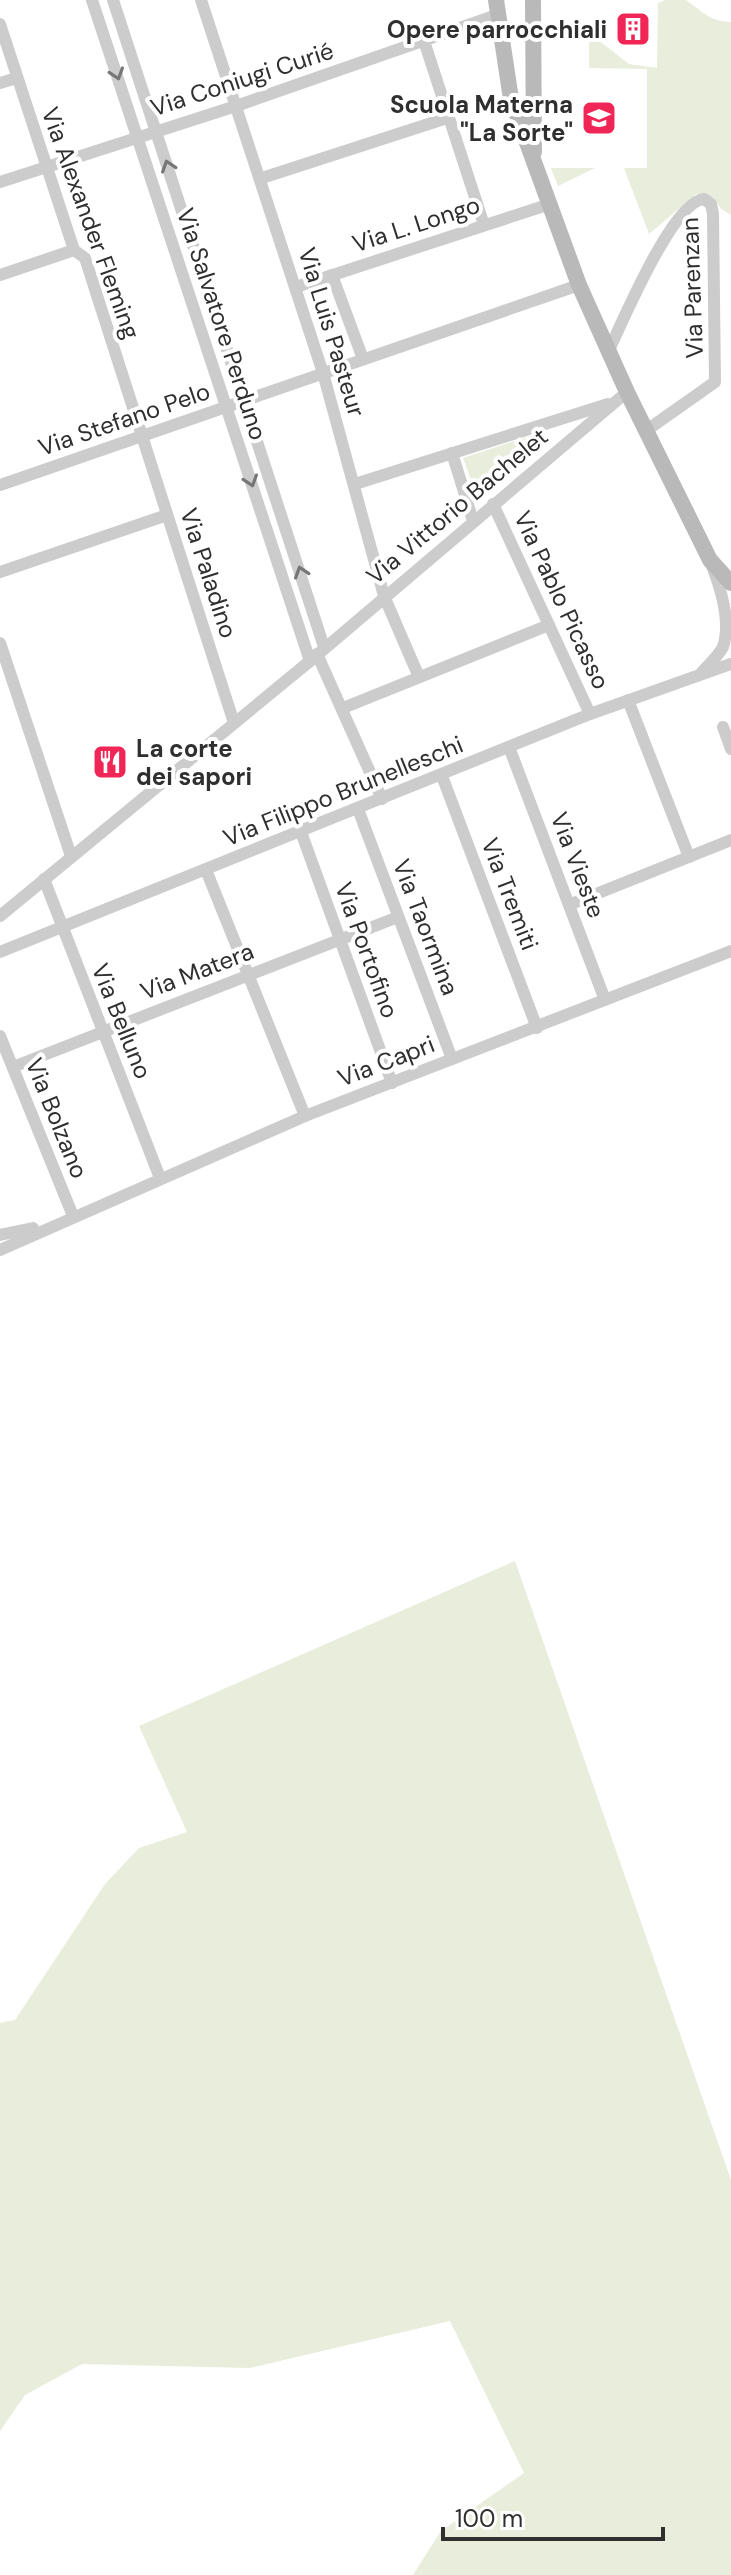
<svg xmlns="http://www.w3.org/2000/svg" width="731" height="2575" viewBox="0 0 731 2575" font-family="'DM Sans',sans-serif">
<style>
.green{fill:#e8eddc}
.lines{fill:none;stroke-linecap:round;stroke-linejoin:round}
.street{stroke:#ccc;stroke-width:12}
.secondary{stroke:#b9b9b9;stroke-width:16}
.oneway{stroke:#767676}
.labels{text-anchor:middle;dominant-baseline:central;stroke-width:8;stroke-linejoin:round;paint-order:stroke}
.poi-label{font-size:24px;font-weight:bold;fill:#2f2f2f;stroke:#fff;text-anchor:end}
.street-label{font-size:24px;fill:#2f2f2f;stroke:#fff}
</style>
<rect width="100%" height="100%" fill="#fff"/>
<g class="green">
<path d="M665 0H686C703 12 709 21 731 22V215L721 209 714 198 696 194 649 234 624 168H647V69L589 68V33L629 64 657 68 658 3Z"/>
<polygon points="551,168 595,168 558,186"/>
<polygon points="542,432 545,440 477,496 463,458"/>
<polygon points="515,1561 731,2180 731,2575 413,2575 441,2531 524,2473 450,2321 250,2368 82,2364 25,2395 0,2431 0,2023 15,2020 105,1884 139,1848 187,1832 139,1726"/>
</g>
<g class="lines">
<g class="street">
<polyline points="92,0 310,661"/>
<polyline points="113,0 324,647"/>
<polyline points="201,0 323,373 384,596 419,677"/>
<polyline points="0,24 74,250 85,258 234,723"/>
<polyline points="424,41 484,225"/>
<polyline points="0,83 17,78"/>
<polyline points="262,178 447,118"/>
<polyline points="0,182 236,106 497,15"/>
<polyline points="0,275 74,250"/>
<polyline points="332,275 363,359"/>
<polyline points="296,287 550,204"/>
<path d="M609 350C623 321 673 201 704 199L711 204 713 214 715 382 647 430"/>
<polyline points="452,453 473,521"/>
<polyline points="355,484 608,404"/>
<polyline points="0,485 579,285"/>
<polyline points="493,504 590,714"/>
<polyline points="0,572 167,515"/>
<polyline points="0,643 71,856"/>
<polyline points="317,654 382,799"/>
<path d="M702 672C709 665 718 656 723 647 731 623 721 589 712 566"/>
<polyline points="628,700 689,857"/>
<polyline points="343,708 549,625"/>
<polyline points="723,727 731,749"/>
<polyline points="509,747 605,1000"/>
<polyline points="442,776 537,1028"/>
<polyline points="358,809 452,1059"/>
<polyline points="301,832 392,1083"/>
<polyline points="206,870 305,1116"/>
<polyline points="44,879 160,1178"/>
<polyline points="571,904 731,840"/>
<polyline points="0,916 310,661 627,392"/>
<polyline points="0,952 590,714 731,664"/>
<polyline points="0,1036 73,1216"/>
<polyline points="13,1067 398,917"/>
<polyline points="0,1235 33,1228"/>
<polyline points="0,1250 305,1116 731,951"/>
</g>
<g class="secondary">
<polyline points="496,0 511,99 579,285 627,392 710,560 731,583"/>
<polyline points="533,0 534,152"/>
</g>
</g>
<defs><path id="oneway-chevron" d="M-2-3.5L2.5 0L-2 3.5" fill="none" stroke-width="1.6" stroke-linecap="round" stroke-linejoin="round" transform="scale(2)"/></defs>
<g class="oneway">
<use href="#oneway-chevron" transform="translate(117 74) rotate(72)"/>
<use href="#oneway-chevron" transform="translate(168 166) rotate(-108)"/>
<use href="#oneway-chevron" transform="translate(251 481) rotate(72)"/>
<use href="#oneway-chevron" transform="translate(301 572) rotate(-108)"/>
</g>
<defs>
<symbol id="building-square" viewBox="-11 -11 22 22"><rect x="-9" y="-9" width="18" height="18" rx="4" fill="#f02756" stroke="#fff"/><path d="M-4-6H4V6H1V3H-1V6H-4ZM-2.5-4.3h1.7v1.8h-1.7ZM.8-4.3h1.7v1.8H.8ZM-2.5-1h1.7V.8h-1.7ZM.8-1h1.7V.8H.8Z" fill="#fff"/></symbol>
<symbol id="school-square" viewBox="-11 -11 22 22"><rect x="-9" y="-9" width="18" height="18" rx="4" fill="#f02756" stroke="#fff"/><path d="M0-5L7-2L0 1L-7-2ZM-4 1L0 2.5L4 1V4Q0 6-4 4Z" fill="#fff"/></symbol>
<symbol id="restaurant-square" viewBox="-11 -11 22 22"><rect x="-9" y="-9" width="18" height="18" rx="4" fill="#f02756" stroke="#fff"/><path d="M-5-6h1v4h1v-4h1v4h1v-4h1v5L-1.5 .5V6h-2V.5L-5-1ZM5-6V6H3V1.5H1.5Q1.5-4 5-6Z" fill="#fff"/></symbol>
</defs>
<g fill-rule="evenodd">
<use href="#building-square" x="613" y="9" width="40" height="40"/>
<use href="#school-square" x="579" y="98" width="40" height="40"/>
<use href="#restaurant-square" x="90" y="742" width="40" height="40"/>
</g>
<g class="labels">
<g class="poi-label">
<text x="607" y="29">Opere parrocchiali</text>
<text x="573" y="104">Scuola Materna<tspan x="573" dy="28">"La Sorte"</tspan></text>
<text x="136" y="748" text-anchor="start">La corte<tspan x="136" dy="28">dei sapori</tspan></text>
</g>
<g class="street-label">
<text transform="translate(242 79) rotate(-18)">Via Coniugi Curié</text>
<text transform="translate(91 223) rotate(70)">Via Alexander Fleming</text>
<text transform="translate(416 224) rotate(-18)">Via L. Longo</text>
<text transform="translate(692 288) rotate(-92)">Via Parenzan</text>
<text transform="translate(222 324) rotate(72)">Via Salvatore Perduno</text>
<text transform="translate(332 332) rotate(73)">Via Luis Pasteur</text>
<text transform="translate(124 419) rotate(-19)">Via Stefano Pelo</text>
<text transform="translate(457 506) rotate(-40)">Via Vittorio Bachelet</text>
<text transform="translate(209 573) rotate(72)">Via Paladino</text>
<text transform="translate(562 600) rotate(65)">Via Pablo Picasso</text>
<text transform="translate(343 791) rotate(-22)">Via Filippo Brunelleschi</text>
<text transform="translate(578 865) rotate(69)">Via Vieste</text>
<text transform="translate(510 894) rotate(69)">Via Tremiti</text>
<text transform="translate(426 927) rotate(69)">Via Taormina</text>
<text transform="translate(367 950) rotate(70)">Via Portofino</text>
<text transform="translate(197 971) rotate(-21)">Via Matera</text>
<text transform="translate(122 1021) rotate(68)">Via Belluno</text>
<text transform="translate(386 1061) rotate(-21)">Via Capri</text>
<text transform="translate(57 1118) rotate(68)">Via Bolzano</text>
</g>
</g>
<path d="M443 2527v12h220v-12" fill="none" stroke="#2f2f2f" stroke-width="4"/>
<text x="455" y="2527" font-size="24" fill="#2f2f2f" stroke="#ffffff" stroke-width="6" paint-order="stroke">100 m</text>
</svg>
